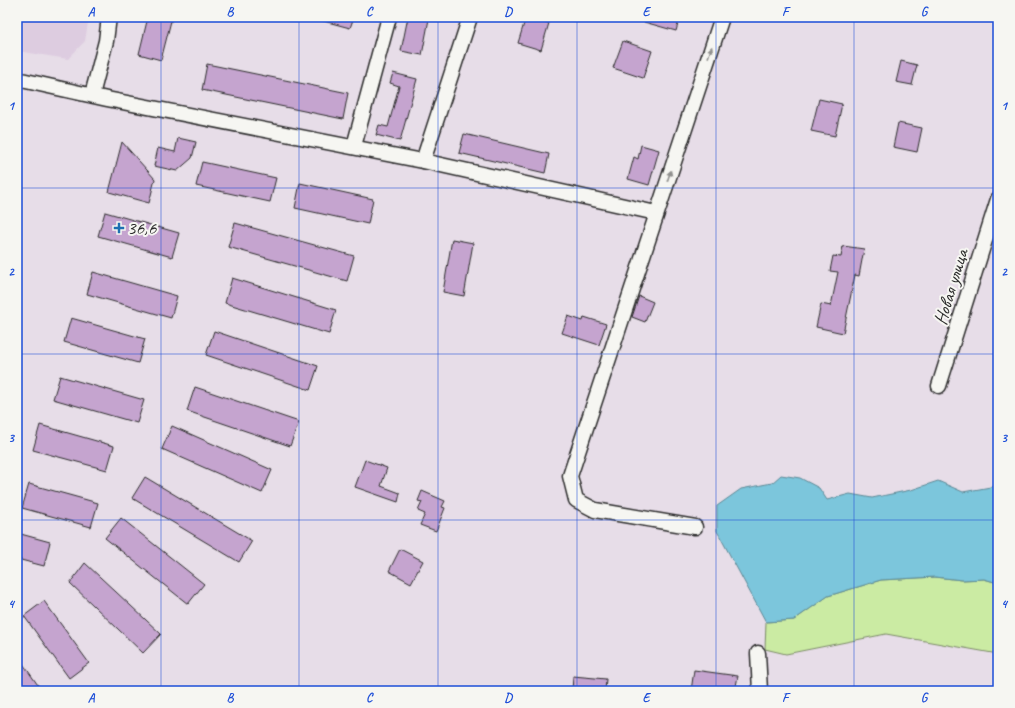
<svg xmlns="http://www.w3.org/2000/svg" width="1015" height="708" viewBox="0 0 1015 708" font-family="Caveat,sans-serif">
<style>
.built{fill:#ddcce0}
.green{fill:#cbeba3;stroke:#7b8b67}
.water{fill:#7bc6dc;stroke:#5b8895}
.building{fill:#c5a4cf;stroke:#2b2b2b}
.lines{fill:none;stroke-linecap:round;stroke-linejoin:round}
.street-casing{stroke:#2b2b2b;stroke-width:17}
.street{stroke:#f6f6f2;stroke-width:14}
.oneway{fill:#90908e}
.grid{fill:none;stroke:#1d4ed8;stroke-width:1;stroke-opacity:0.55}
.poi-dot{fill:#1f6fb2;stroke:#f6f6f2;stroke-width:1.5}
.labels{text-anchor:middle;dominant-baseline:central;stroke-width:4;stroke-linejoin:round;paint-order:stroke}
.poi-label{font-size:19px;fill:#2b2b2b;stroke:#f6f6f2;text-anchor:start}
.street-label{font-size:19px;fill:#2b2b2b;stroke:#f6f6f2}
.neatline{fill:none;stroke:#1d4ed8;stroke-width:1.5}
.grid-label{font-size:13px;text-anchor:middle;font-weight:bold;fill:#1d4ed8}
</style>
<rect width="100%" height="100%" fill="#e7dde8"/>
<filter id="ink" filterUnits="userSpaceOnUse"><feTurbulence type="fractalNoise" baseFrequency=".025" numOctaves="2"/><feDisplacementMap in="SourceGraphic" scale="8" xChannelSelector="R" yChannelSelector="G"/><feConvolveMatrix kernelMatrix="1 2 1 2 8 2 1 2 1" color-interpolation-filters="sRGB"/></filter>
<g filter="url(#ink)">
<polygon class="built" points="17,17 89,17 85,41 68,59 17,51"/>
<polygon class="green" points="935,577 962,580 984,579 998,583 998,654 886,634 786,654 765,649 766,622 794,620 828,596 881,580"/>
<polygon class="water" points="781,475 800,478 819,488 827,500 850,494 872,498 911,490 938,481 963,492 996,486 998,484 998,583 984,579 962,580 935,577 881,580 828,596 794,620 766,622 717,531 717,506 741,489 772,483"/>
<g class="building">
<polygon points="148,17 172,17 161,60 139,54"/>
<polygon points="320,17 354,17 350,28 320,20"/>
<polygon points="408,17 419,17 429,19 422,55 401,51"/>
<polygon points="526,17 549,23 541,50 518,43"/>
<polygon points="638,17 680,17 676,31 637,20"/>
<polygon points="623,41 652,51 643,78 613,68"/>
<polygon points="901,61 917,65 912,85 896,82"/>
<polygon points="207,64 348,93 343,119 202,90"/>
<polygon points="393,73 417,79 400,141 376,135 379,125 388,127 399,86 390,83"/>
<polygon points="819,99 842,104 835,136 811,131"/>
<polygon points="898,123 922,128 917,152 893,147"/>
<polygon points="464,134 549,154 545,173 459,153"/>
<polygon points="178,138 196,142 192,158 177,171 154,166 158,148 175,152"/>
<polygon points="122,142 155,179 149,203 109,192"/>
<polygon points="641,145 659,150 649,185 628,179 634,157 638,159"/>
<polygon points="202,162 276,178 270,202 196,186"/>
<polygon points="300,183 373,199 368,224 295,208"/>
<polygon points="105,212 179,233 172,257 98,236"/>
<polygon points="235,223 354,256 347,281 228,247"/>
<polygon points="452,239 473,243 464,296 443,292"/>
<polygon points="843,246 864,249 859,276 855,275 843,333 816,327 821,304 831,306 838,272 830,271 833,256 841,257"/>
<polygon points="93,272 177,296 171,318 87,294"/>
<polygon points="232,278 336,310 329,334 225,303"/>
<polygon points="639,296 653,302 645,322 632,317"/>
<polygon points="568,316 583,321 584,317 606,324 599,345 562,333"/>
<polygon points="71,318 145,339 138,363 64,342"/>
<polygon points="214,331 318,366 310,390 206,355"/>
<polygon points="60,376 144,400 137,423 53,399"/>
<polygon points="195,387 299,422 290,446 187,411"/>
<polygon points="40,425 114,446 107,470 33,450"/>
<polygon points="172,426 272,470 262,493 162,449"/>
<polygon points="365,460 387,468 381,486 400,493 398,502 355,487"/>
<polygon points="145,477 252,541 239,562 132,498"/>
<polygon points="29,484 98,503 91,527 22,508"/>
<polygon points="422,491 445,501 442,507 445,508 436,531 420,525 425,514 418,511 422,502 418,501"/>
<polygon points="121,518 204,584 188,604 105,538"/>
<polygon points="17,533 50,542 44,566 17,559"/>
<polygon points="400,549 423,561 411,583 389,571"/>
<polygon points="85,563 161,634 143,653 70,583"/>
<polygon points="44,601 89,663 69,678 24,616"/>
<polygon points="17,656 26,668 42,691 17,691"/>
<polygon points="694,670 738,676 735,691 691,691"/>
<polygon points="573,676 606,679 605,691 572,691"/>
</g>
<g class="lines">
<defs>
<g id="street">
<polyline points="17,79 107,99 423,161 656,213"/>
<polyline points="92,95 106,41 109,17"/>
<polyline points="354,146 389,17"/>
<polyline points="423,161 470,17"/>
<polyline points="939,386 998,199"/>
<polyline points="695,527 595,510 576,500 570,476 722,17"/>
<polyline points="758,653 760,691"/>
</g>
</defs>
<use href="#street" class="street-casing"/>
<use href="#street" class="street"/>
</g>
<defs><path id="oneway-solid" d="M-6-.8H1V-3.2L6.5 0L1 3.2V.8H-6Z"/></defs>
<g class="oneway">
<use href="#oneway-solid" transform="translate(710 52) rotate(-71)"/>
<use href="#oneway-solid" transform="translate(669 176) rotate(-71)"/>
</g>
</g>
<path class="grid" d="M161 17V691M299 17V691M438 17V691M577 17V691M716 17V691M854 17V691M17 188H998M17 354H998M17 520H998"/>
<path class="poi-dot" d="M117 222h4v4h4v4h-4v4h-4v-4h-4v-4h4z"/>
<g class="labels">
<g class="poi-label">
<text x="127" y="228">36,6</text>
</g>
<g class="street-label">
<text transform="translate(951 287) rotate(-73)">Новая улица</text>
</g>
</g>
<rect width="1015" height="708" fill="none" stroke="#f6f6f2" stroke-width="44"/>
<rect x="22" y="22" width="971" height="664" class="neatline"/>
<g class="grid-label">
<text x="91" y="16">A</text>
<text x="230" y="16">B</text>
<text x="369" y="16">C</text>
<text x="508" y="16">D</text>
<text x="646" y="16">E</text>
<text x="785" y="16">F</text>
<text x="924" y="16">G</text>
<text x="11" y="110">1</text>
<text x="1004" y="110">1</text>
<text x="11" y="276">2</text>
<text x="1004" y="276">2</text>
<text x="11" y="442">3</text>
<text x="1004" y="442">3</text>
<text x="11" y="608">4</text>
<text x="1004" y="608">4</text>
<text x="91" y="702">A</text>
<text x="230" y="702">B</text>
<text x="369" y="702">C</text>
<text x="508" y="702">D</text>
<text x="646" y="702">E</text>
<text x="785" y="702">F</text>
<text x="924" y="702">G</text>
</g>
</svg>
